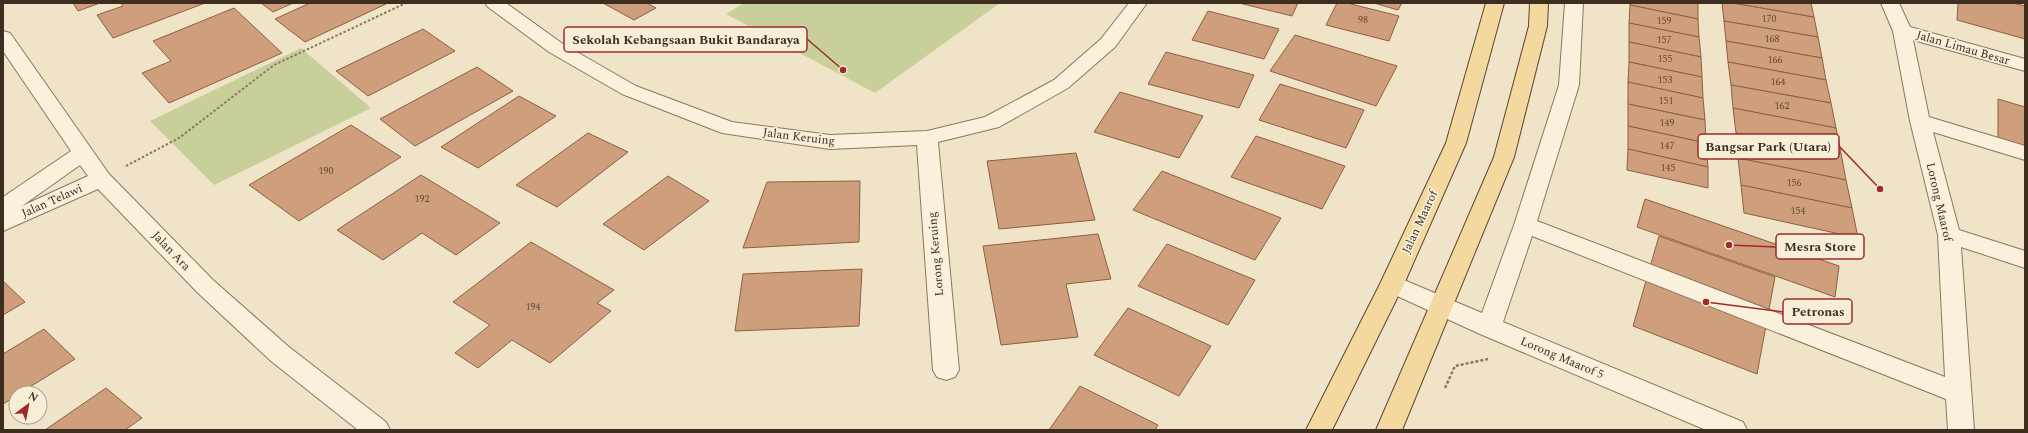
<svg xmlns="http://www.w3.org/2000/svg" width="2028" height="433" viewBox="0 0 2028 433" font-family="Spectral,serif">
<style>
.green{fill:#c9cf9b}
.building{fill:#cf9f7d;stroke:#8d5f41}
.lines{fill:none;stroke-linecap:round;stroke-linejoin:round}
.minor-casing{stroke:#8d765c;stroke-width:2}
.major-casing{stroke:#5b4430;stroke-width:2}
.path-far1{stroke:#8d765c;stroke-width:2;stroke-dasharray:2.5 2;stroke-linecap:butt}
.path{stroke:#8d765c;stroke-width:2.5;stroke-dasharray:3 2;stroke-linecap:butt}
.minor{fill:#faf1dc;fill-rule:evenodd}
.major{fill:#f3d9a0;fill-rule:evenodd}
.labels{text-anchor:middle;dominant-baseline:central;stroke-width:3.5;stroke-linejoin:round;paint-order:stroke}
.number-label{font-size:10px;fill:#624a37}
.street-label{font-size:12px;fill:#3d2e20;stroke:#f7eed8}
.leader{fill:none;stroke:#9e2a2b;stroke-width:1.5}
.callout-dot{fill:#9e2a2b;stroke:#f7eed8;stroke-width:1.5}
.callout{fill:#f7eed8;stroke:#9e2a2b;stroke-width:1.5}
.callout-label{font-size:13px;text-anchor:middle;font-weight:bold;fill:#3d2e20}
</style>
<rect width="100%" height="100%" fill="#f0e4c8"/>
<g class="green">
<polygon points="744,3 1000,3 875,93 726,14"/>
<polygon points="301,48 371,108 214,185 150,121"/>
</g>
<g class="building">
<polygon points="73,3 100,3 78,11"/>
<polygon points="121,3 205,3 113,38 97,15 123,6"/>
<polygon points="261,3 293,3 273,12"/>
<polygon points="310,3 388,3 305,42 275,19"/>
<polygon points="603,3 647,3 656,8 634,20"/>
<polygon points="1239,3 1298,3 1292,16"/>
<polygon points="1337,3 1347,3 1399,16 1389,41 1326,25"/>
<polygon points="1374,3 1402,3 1398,10"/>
<polygon points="1630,3 1698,3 1698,19 1630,5"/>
<polygon points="1722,3 1733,3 1814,17 1818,37 1724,21"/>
<polygon points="1733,3 1811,3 1814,17"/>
<polygon points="1958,3 2013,3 2025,6 2025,39 1957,20"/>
<polygon points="1630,5 1698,19 1699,37 1629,23"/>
<polygon points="234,8 282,53 169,103 142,73 171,61 153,41"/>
<polygon points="1208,11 1279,29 1264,59 1192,40"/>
<polygon points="1724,21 1818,37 1822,58 1726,41"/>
<polygon points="1629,23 1699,37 1701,57 1629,42"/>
<polygon points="423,29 455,51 368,96 336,71"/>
<polygon points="1295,35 1397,66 1376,106 1270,71"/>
<polygon points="1726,41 1822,58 1826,80 1728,62"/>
<polygon points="1629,42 1701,57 1702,77 1629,62"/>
<polygon points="1166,52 1254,75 1239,108 1148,84"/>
<polygon points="1629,62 1702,77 1703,98 1628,82"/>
<polygon points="1728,62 1826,80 1831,103 1731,85"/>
<polygon points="477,67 513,91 415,146 380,119"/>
<polygon points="1628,82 1703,98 1705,120 1628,104"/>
<polygon points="1280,84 1364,110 1346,148 1259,120"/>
<polygon points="1731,85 1831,103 1836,128 1733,108"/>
<polygon points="1120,92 1203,116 1179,158 1094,132"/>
<polygon points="519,96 556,116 478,168 441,147"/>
<polygon points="1998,99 2025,107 2025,149 1998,141"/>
<polygon points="1628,104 1705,120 1706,143 1628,126"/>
<polygon points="1733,108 1836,128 1841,153 1736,133"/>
<polygon points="351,125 401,157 299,221 249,185"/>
<polygon points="1628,126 1706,143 1708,167 1628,149"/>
<polygon points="588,133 628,152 557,207 516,185"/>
<polygon points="1736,133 1841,153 1846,180 1738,158"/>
<polygon points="1256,136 1345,166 1322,209 1231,177"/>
<polygon points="1628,149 1708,167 1708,188 1627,170"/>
<polygon points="1076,153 1095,220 999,229 987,161"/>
<polygon points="1738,158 1846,180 1852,208 1741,185"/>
<polygon points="1162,171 1281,218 1255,260 1133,210"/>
<polygon points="421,175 500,223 456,255 422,233 383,260 337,230"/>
<polygon points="668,176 709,201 644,250 603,224"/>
<polygon points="860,181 859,242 743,248 767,182"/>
<polygon points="1741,185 1852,208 1858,238 1744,213"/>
<polygon points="1645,199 1839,266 1835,297 1637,227"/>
<polygon points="1098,234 1111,279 1066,284 1078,337 1001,345 983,246"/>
<polygon points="1659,236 1775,277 1757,374 1633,326"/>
<polygon points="531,242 614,290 597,303 611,311 550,363 512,340 478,368 455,353 490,325 453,302"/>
<polygon points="1167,244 1255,280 1228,325 1138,286"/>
<polygon points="862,269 859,326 735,331 743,274"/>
<polygon points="3,281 25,302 3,315"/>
<polygon points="1128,308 1211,346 1179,396 1094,355"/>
<polygon points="44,329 75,359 20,393 16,393 16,396 3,404 3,354"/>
<polygon points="1080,386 1158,425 1155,430 1049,430"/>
<polygon points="106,388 142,418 125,430 45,430"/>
</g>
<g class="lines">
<defs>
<g id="minor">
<polygon points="485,3 506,3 563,44 636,86 732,122 830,135 927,131 985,117 1054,80 1101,39 1129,3 1147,3 1115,47 1068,88 999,127 938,142 959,370 955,377 946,380 937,377 933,370 917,145 830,149 722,133 622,94 549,52 488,7"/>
<polygon points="1565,3 1583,3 1579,85 1537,221 1945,377 1938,235 1910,121 1893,31 1881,3 1899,3 1910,27 2025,59 2025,71 1913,40 1929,117 2025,146 2025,160 1933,132 1959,230 2025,251 2025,268 1961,247 1974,430 1948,430 1946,399 1532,236 1503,322 1743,422 1747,430 1706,430 1480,334 1384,290 1380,284 1384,278 1392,275 1482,313 1514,225 1559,85"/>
<path d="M3 31 10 33 109 174 213 280 289 347 386 422 390 430H358L271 361 197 292 98 189 3 231V197L71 151 3 51ZM80 165 88 176 22 206Z"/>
</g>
<g id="major">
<polygon points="1486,3 1504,3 1466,143 1404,284 1332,430 1306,430 1380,284 1446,143"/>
<polygon points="1530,3 1548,3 1547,26 1514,157 1402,430 1376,430 1494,157 1529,26"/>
</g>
</defs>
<use href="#minor" class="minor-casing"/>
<use href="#major" class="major-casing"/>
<polyline class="path-far1" points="126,166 179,138 274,65 406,3"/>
<polyline class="path" points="1445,388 1455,366 1488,359"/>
<use href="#minor" class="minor"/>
<use href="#major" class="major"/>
</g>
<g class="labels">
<g class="number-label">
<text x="1769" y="19">170</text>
<text x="1363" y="20">98</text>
<text x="1664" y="21">159</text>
<text x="1772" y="39">168</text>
<text x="1664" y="40">157</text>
<text x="1665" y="59">155</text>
<text x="1775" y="60">166</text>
<text x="1665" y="80">153</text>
<text x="1778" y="82">164</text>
<text x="1666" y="101">151</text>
<text x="1782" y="106">162</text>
<text x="1667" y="123">149</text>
<text x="1667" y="146">147</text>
<text x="1668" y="168">145</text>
<text x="326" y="171">190</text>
<text x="1794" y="183">156</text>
<text x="422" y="199">192</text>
<text x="1798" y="211">154</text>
<text x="533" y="307">194</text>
</g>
<g class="street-label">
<text transform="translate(1963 48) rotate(16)">Jalan Limau Besar</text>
<text transform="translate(799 137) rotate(7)">Jalan Keruing</text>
<text transform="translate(52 201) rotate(-24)">Jalan Telawi</text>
<text transform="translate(1939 202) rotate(77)">Lorong Maarof</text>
<text transform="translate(1420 222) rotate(-65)">Jalan Maarof</text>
<text transform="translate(171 251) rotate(46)">Jalan Ara</text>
<text transform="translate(936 254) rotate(-95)">Lorong Keruing</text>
<text transform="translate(1562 358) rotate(23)">Lorong Maarof 5</text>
</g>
</g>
<path class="leader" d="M843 70L807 39M1880 189L1839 146M1729 245L1776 247M1706 302L1783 312"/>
<g class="callout-dot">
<circle cx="843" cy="70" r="4"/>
<circle cx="1880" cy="189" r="4"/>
<circle cx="1729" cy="245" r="4"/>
<circle cx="1706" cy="302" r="4"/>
</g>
<g class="callout">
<rect x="564" y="27" width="243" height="25" rx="4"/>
<rect x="1698" y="134" width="141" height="25" rx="4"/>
<rect x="1776" y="234" width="88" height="25" rx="4"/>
<rect x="1783" y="299" width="69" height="25" rx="4"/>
</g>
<g class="callout-label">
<text x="686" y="44">Sekolah Kebangsaan Bukit Bandaraya</text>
<text x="1768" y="151">Bangsar Park (Utara)</text>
<text x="1820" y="251">Mesra Store</text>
<text x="1818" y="316">Petronas</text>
</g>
<rect width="2028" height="433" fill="none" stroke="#3d2e20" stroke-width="8"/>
<g transform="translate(28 405) rotate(32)"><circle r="19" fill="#f7eed8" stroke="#ada18e"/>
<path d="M0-3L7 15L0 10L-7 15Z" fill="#9e2a2b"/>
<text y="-6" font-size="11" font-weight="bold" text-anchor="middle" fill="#3d2e20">N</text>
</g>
</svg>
